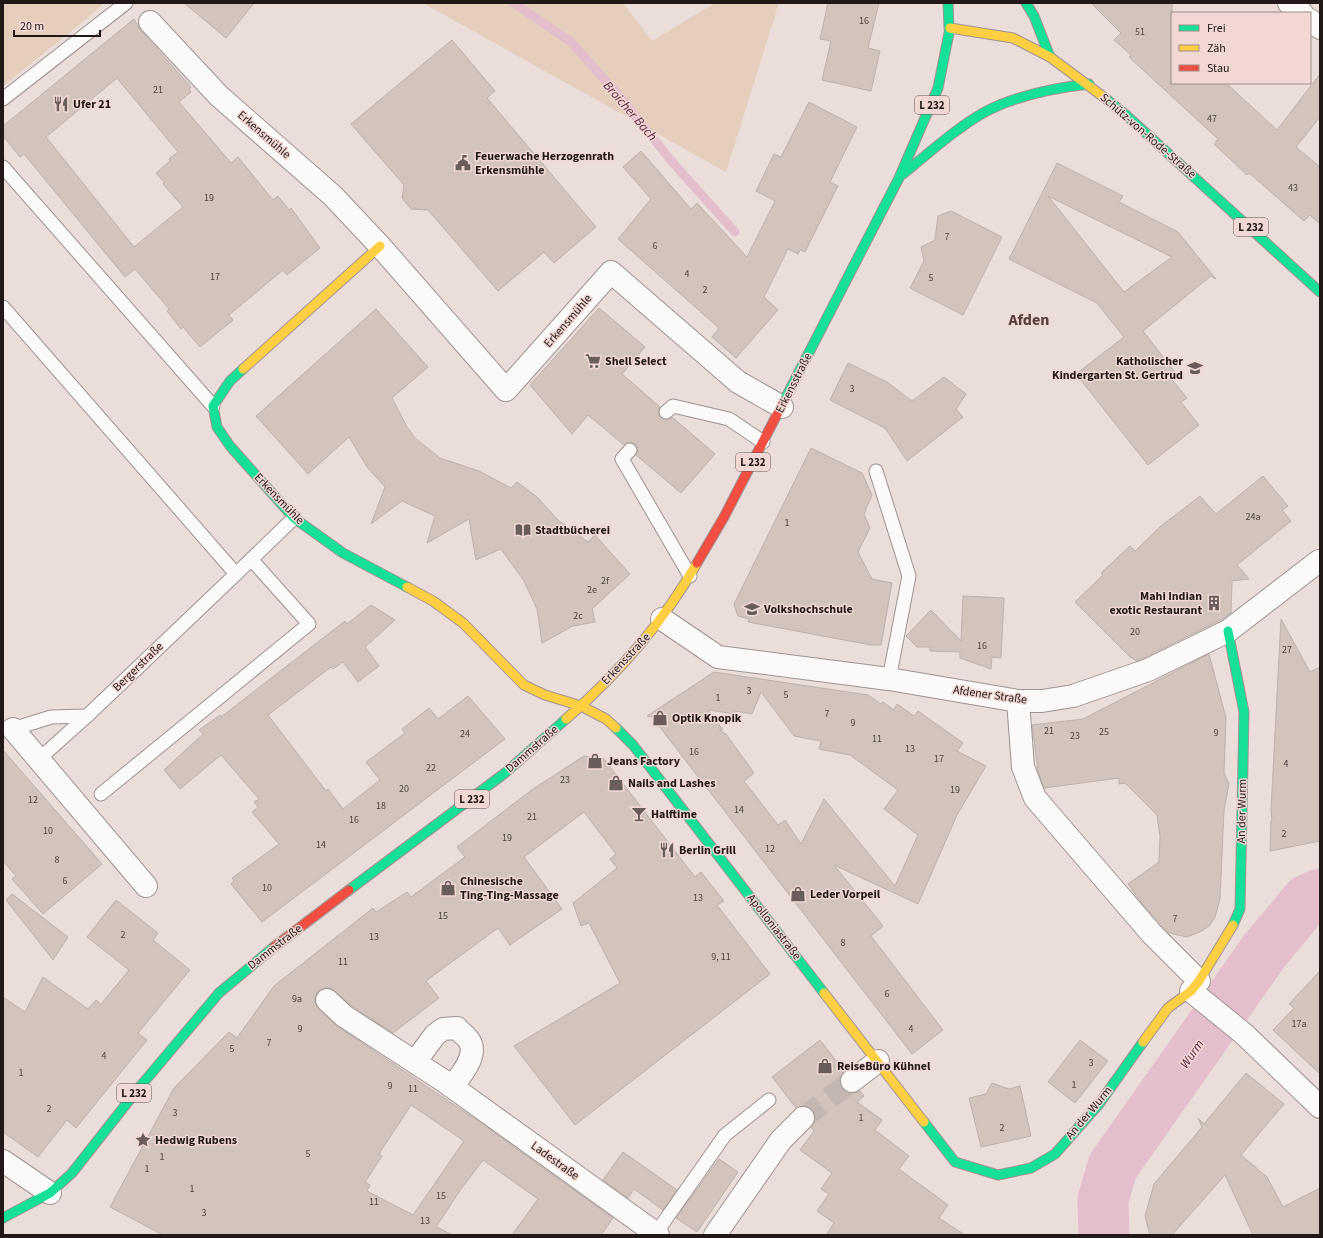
<svg xmlns="http://www.w3.org/2000/svg" width="1323" height="1238" viewBox="0 0 1323 1238" font-family="'Source Sans 3',sans-serif">
<style>
.green{fill:#e5cebb}
.lines{fill:none;stroke-linecap:round;stroke-linejoin:round}
.stream{stroke:#e5becd;stroke-width:9}
.river{stroke:#e5becd;stroke-width:51}
.building{fill:#d2c3bc;stroke:#bbb1ad;fill-rule:evenodd}
.street-tunnel{stroke:#c3b6b3;stroke-width:22;stroke-dasharray:22 11;stroke-linecap:butt}
.lane-casing{stroke:#9d9391;stroke-width:15}
.street-casing{stroke:#9d9391;stroke-width:24}
.fast-casing{stroke:#9d9391;stroke-width:11}
.slow-casing{stroke:#9d9391;stroke-width:11}
.jam-casing{stroke:#9d9391;stroke-width:11}
.lane{stroke:#fcfaf9;stroke-width:13}
.street{stroke:#fcfaf9;stroke-width:22}
.fast{stroke:#16e098;stroke-width:9}
.slow{stroke:#ffcf43;stroke-width:9}
.jam{stroke:#f24e42;stroke-width:9}
.labels{text-anchor:middle;dominant-baseline:central;stroke-width:3;stroke-linejoin:round;paint-order:stroke}
.number-label{font-size:10px;fill:#4d4340}
.shield{fill:#f1d8d4;stroke:#5f5250;stroke-width:1}
.shield-label{font-size:11px;font-weight:bold;fill:#211817}
.poi-label{font-size:12px;font-weight:bold;fill:#211817;stroke:#f1d8d4;text-anchor:start}
.street-label{font-size:12px;fill:#211817;stroke:#f1d8d4}
.water-label{font-size:13px;font-style:italic;fill:#5f2445;stroke:#f1d8d4}
.district-label{font-size:16px;font-weight:bold;fill:#53403d;stroke:#f1d8d4}
</style>
<rect width="100%" height="100%" fill="#ebddda"/>
<g class="green">
<polygon points="3,3 104,3 84,21 3,86"/>
<polygon points="423,3 623,3 652,41 715,3 779,3 726,172"/>
<polygon points="1320,871 1320,901 1310,904 1299,878"/>
</g>
<g class="lines">
<g class="stream">
<polyline points="514,3 571,42 622,99 673,163 735,232"/>
<polyline points="1149,1078 1157,1102"/>
</g>
<polyline class="river" points="1104,1235 1103,1199 1113,1166 1265,950 1307,900 1320,894"/>
</g>
<g class="building">
<polygon points="184,3 254,3 226,38"/>
<polygon points="828,3 879,3 868,48 880,51 871,91 822,80 831,41 820,39"/>
<polygon points="1091,3 1172,3 1172,83 1226,83 1277,130 1320,74 1320,117 1296,147 1320,167 1320,224 1310,215 1304,221 1249,173 1247,175 1214,144 1218,139 1129,57 1131,55 1114,40 1121,33"/>
<path d="M134 19 141 31 191 87 189 89 191 92 179 102 231 163 238 157 273 200 278 196 289 210 291 208 320 248 287 275 283 270 229 315 233 320 200 347 183 327 181 329 167 311 169 309 135 269 125 277 24 154 20 157 3 136V126ZM117 78 178 152 169 159 170 161 156 173 164 182 163 184 183 207 134 247 46 137Z"/>
<polygon points="452,40 495,91 487,98 596,227 554,263 544,252 498,291 428,210 411,209 402,198 404,185 351,124"/>
<polygon points="809,102 857,127 830,182 838,186 805,252 800,250 798,254 788,249 764,297 778,310 736,358 712,337 719,328 618,239 651,199 623,167 641,151 691,209 697,203 747,257 775,201 756,191 774,154 781,157"/>
<path d="M1057 163 1123 196 1119 202 1178 232 1216 279 1211 276 1143 331 1175 372 1169 376 1187 398 1181 402 1199 425 1148 465 1076 374 1124 337 1097 303 1009 259ZM1048 196 1172 257 1124 292Z"/>
<polygon points="951,211 1002,237 963,315 910,288 924,261 921,247 935,240 938,216"/>
<polygon points="599,308 645,347 622,374 660,407 658,413 660,417 667,420 672,417 715,454 681,493 636,455 638,448 635,444 628,442 624,445 588,415 572,434 530,385"/>
<polygon points="376,309 428,367 392,398 407,427 416,439 440,458 479,471 511,488 517,482 537,497 558,520 588,542 595,535 630,574 592,609 595,622 573,626 542,643 537,609 524,581 501,549 476,560 469,519 427,543 435,516 402,501 371,524 385,487 367,467 349,437 308,474 256,416"/>
<polygon points="848,363 887,382 912,401 944,377 966,394 956,409 963,417 907,461 885,428 830,400"/>
<polygon points="811,448 862,473 872,495 864,514 870,528 858,552 872,579 892,583 881,645 871,645 748,622 749,619 738,616 734,604"/>
<polygon points="1263,476 1288,506 1282,510 1291,521 1237,565 1249,579 1232,581 1231,613 1221,620 1137,661 1130,657 1075,602 1103,575 1101,573 1130,546 1135,551 1161,526 1200,496 1216,514"/>
<polygon points="963,596 1004,598 1001,658 992,657 991,669 960,658 960,652 930,651 930,647 917,647 906,636 931,610 961,641"/>
<polygon points="371,605 395,620 365,647 379,666 358,682 343,662 333,669 331,667 268,715 326,791 328,789 343,809 380,780 366,762 405,733 402,729 429,708 438,719 468,696 505,739 262,922 231,884 234,881 232,878 279,844 252,812 258,807 254,802 259,799 221,755 180,789 164,770 203,734 199,730 220,715 221,717 345,621 347,624"/>
<polygon points="1281,619 1310,672 1320,667 1320,841 1270,851 1271,821 1272,820 1271,810"/>
<polygon points="1209,654 1226,718 1224,773 1229,784 1224,810 1220,899 1215,917 1210,925 1202,931 1187,937 1169,933 1143,905 1128,884 1159,862 1160,836 1157,815 1125,783 1119,784 1119,778 1044,788 1038,771 1032,725 1083,719"/>
<path d="M714 672 868 695 881 704 883 702 894 710 897 704 914 716 918 711 963 743 957 751 986 766 957 815 918 904 834 865 883 926 871 936 943 1030 912 1054 652 717 647 716ZM761 692 794 736 821 741 819 749 850 755 898 790 884 809 918 835 895 886 824 799 801 844 785 820 778 825 744 781 754 773 726 734 719 730H723L708 710 735 714V711L752 714Z"/>
<polygon points="3,750 102,864 43,914 12,879 16,876 3,861"/>
<path d="M584 756 604 759 695 877 701 872 724 901 717 905 770 974 575 1125 514 1046 620 983 589 923 581 926 573 903 617 868 610 859 616 854 584 812 524 857 562 909 510 945 498 928 426 981 439 998 393 1033 352 1006 330 988H324L318 991 315 997V1003L318 1009 337 1026 478 1121 613 1218 601 1235H512L538 1199 483 1160 461 1189 436 1227 453 1235H163L110 1207 174 1088 229 1032 237 1038 274 986 373 908 376 912 407 892 411 897 465 857 457 847 533 789ZM411 1105 464 1141 413 1215 367 1191 370 1185 365 1182 382 1156 379 1154Z"/>
<polygon points="12,894 68,937 53,960 6,900"/>
<polygon points="116,900 158,933 153,940 190,970 138,1033 147,1040 76,1128 67,1120 38,1157 3,1132 3,997 25,1012 43,977 88,1009 96,1000 101,1004 129,970 87,937"/>
<polygon points="1320,971 1320,1074 1273,1030 1294,1008 1289,1004"/>
<polygon points="820,1040 844,1071 841,1076 840,1082 842,1089 848,1093 853,1093 860,1091 864,1096 857,1102 882,1120 875,1130 909,1156 899,1169 948,1205 939,1218 965,1235 826,1235 834,1223 817,1211 829,1194 821,1189 832,1173 800,1150 814,1131 811,1127 815,1122 815,1114 812,1109 807,1106 796,1108 772,1077"/>
<polygon points="1080,1040 1108,1061 1075,1103 1048,1082"/>
<polygon points="1246,1073 1284,1104 1241,1155 1267,1177 1283,1207 1320,1188 1320,1235 1253,1235 1225,1175 1172,1235 1150,1235 1145,1216 1154,1184 1202,1127 1198,1118 1204,1124"/>
<polygon points="992,1083 1009,1089 1020,1086 1031,1136 981,1147 969,1098 986,1094"/>
<polygon points="623,1152 677,1190 663,1210 634,1189 628,1198 603,1180"/>
<polygon points="719,1159 738,1172 697,1232 676,1218"/>
</g>
<g class="lines">
<polyline class="street-tunnel" points="803,1118 852,1081"/>
<defs>
<g id="lane">
<polyline points="3,99 126,3"/>
<polyline points="3,167 213,406"/>
<polyline points="3,307 236,574 294,518"/>
<polyline points="666,412 673,406 729,419 763,442"/>
<polyline points="630,450 622,459 690,576"/>
<polyline points="876,471 909,576 889,679"/>
<polyline points="13,729 51,717 87,716"/>
<polyline points="39,759 87,716 236,574"/>
<polyline points="101,794 309,624 251,559"/>
<polyline points="656,1233 725,1135 769,1100"/>
</g>
<g id="street">
<polyline points="1289,3 1302,13"/>
<polyline points="1310,20 1320,28"/>
<polyline points="150,22 219,96 333,196 380,246 506,390 611,272 738,382 782,407"/>
<polyline points="662,619 718,657 889,679 1018,701 1042,701 1073,696 1148,670 1228,631 1319,561"/>
<polyline points="1018,701 1023,767 1035,798 1152,934 1199,981"/>
<polyline points="13,729 146,886"/>
<polyline points="1191,991 1244,1034 1320,1107"/>
<polyline points="327,1000 344,1016 444,1081 658,1235"/>
<path d="M415 1062 435 1035 443 1029 457 1028C460 1032 465 1035 468 1039 480 1054 461 1075 452 1087"/>
<polyline points="852,1081 878,1061"/>
<polyline points="3,1161 50,1193"/>
<polyline points="715,1235 781,1140 803,1118"/>
</g>
<g id="fast">
<polyline points="948,3 949,28"/>
<polyline points="1026,3 1034,16 1050,57"/>
<polyline points="1105,98 1126,115 1320,292"/>
<path d="M903 174C929 153 954 130 983 113 1016 95 1053 88 1089 84"/>
<polyline points="243,369 230,381 213,406 217,427 230,446 294,518 343,553 407,587"/>
<polyline points="784,401 899,178 938,88 950,28"/>
<polyline points="1228,631 1244,712 1240,909 1233,925"/>
<polyline points="616,728 633,745 824,993"/>
<polyline points="349,890 505,773 566,719"/>
<polyline points="924,1122 955,1162 998,1175 1031,1168 1055,1154 1099,1104 1143,1042"/>
<polyline points="3,1218 50,1193 72,1173 138,1089 219,993 274,947"/>
</g>
<g id="slow">
<polyline points="950,28 1013,38 1050,57 1105,98"/>
<polyline points="243,369 380,246"/>
<polyline points="407,587 433,601 463,623 524,685 545,695 581,706 606,719 616,728"/>
<path d="M566 719C618 674 663 623 697 563"/>
<polyline points="824,993 924,1122"/>
<polyline points="1143,1042 1168,1008 1191,991 1199,981 1233,925"/>
</g>
<g id="jam">
<polyline points="697,563 724,517 784,401"/>
<polyline points="274,947 349,890"/>
</g>
</defs>
<use href="#lane" class="lane-casing"/>
<use href="#street" class="street-casing"/>
<use href="#fast" class="fast-casing"/>
<use href="#slow" class="slow-casing"/>
<use href="#jam" class="jam-casing"/>
<use href="#lane" class="lane"/>
<use href="#street" class="street"/>
<use href="#fast" class="fast"/>
<use href="#slow" class="slow"/>
<use href="#jam" class="jam"/>
</g>
<defs>
<symbol id="restaurant-bare" viewBox="-9 -9 18 18"><path d="M-5-6h1v4h1v-4h1v4h1v-4h1v5L-1.5 .5V6h-2V.5L-5-1ZM5-6V6H3V1.5H1.5Q1.5-4 5-6Z" fill="#685d5b" stroke="#f1d8d4" stroke-width="2.5" paint-order="stroke"/></symbol>
<symbol id="civic-bare" viewBox="-9 -9 18 18"><path d="M-.6-6.5H3V-4.5H.6V-3L4-1V1h2V6H-6V1h2V-1L-.6-3ZM-1.2 2.5V6h2.4V2.5Z" fill="#685d5b" stroke="#f1d8d4" stroke-width="2.5" paint-order="stroke"/></symbol>
<symbol id="supermarket-bare" viewBox="-9 -9 18 18"><path d="M-6-5.5h2.5l.6 2H6L4.5 2H-2.5L-4.4-4H-6ZM-1.5 3.2a1.3 1.3 0 1 0 .1 0ZM3 3.2a1.3 1.3 0 1 0 .1 0Z" fill="#685d5b" stroke="#f1d8d4" stroke-width="2.5" paint-order="stroke"/></symbol>
<symbol id="school-bare" viewBox="-9 -9 18 18"><path d="M0-5L7-2L0 1L-7-2ZM-4 1L0 2.5L4 1V4Q0 6-4 4Z" fill="#685d5b" stroke="#f1d8d4" stroke-width="2.5" paint-order="stroke"/></symbol>
<symbol id="library-bare" viewBox="-9 -9 18 18"><path d="M-6-4Q-3-5.5-.7-3.5V5Q-3 3-6 4ZM6-4Q3-5.5 .7-3.5V5Q3 3 6 4Z" fill="#685d5b" stroke="#f1d8d4" stroke-width="2.5" paint-order="stroke"/></symbol>
<symbol id="building-bare" viewBox="-9 -9 18 18"><path d="M-4-6H4V6H1V3H-1V6H-4ZM-2.5-4.3h1.7v1.8h-1.7ZM.8-4.3h1.7v1.8H.8ZM-2.5-1h1.7V.8h-1.7ZM.8-1h1.7V.8H.8Z" fill="#685d5b" stroke="#f1d8d4" stroke-width="2.5" paint-order="stroke"/></symbol>
<symbol id="university-bare" viewBox="-9 -9 18 18"><path d="M0-5L7-2L0 1L-7-2ZM-4 1L0 2.5L4 1V4Q0 6-4 4Z" fill="#685d5b" stroke="#f1d8d4" stroke-width="2.5" paint-order="stroke"/></symbol>
<symbol id="shop-bare" viewBox="-9 -9 18 18"><path d="M-5-2.5h2.3a2.7 3.5 0 0 1 5.4 0H5L5.5 6h-11ZM-1.5-2.5h3a1.5 2.3 0 0 0-3 0Z" fill="#685d5b" stroke="#f1d8d4" stroke-width="2.5" paint-order="stroke"/></symbol>
<symbol id="bar-bare" viewBox="-9 -9 18 18"><path d="M-6-5H6L.8 .8V4.5H3.5V6h-7V4.5H-.8V.8Z" fill="#685d5b" stroke="#f1d8d4" stroke-width="2.5" paint-order="stroke"/></symbol>
<symbol id="sight-bare" viewBox="-9 -9 18 18"><path d="M0-6L1.8-2.2L6-1.7L2.9 1.2L3.7 5.4L0 3.3L-3.7 5.4L-2.9 1.2L-6-1.7L-1.8-2.2Z" fill="#685d5b" stroke="#f1d8d4" stroke-width="2.5" paint-order="stroke"/></symbol>
</defs>
<g fill-rule="evenodd">
<use href="#restaurant-bare" x="50" y="93" width="22" height="22"/>
<use href="#civic-bare" x="452" y="152" width="22" height="22"/>
<use href="#supermarket-bare" x="582" y="350" width="22" height="22"/>
<use href="#school-bare" x="1184" y="357" width="22" height="22"/>
<use href="#library-bare" x="512" y="519" width="22" height="22"/>
<use href="#building-bare" x="1203" y="592" width="22" height="22"/>
<use href="#university-bare" x="741" y="598" width="22" height="22"/>
<use href="#shop-bare" x="649" y="707" width="22" height="22"/>
<use href="#shop-bare" x="584" y="750" width="22" height="22"/>
<use href="#shop-bare" x="605" y="772" width="22" height="22"/>
<use href="#bar-bare" x="628" y="803" width="22" height="22"/>
<use href="#restaurant-bare" x="656" y="839" width="22" height="22"/>
<use href="#shop-bare" x="437" y="877" width="22" height="22"/>
<use href="#shop-bare" x="787" y="883" width="22" height="22"/>
<use href="#shop-bare" x="814" y="1055" width="22" height="22"/>
<use href="#sight-bare" x="132" y="1129" width="22" height="22"/>
</g>
<g class="labels">
<g class="number-label">
<text x="864" y="21">16</text>
<text x="1140" y="32">51</text>
<text x="158" y="90">21</text>
<text x="1212" y="119">47</text>
<text x="1293" y="188">43</text>
<text x="209" y="198">19</text>
<text x="947" y="237">7</text>
<text x="655" y="246">6</text>
<text x="687" y="274">4</text>
<text x="215" y="277">17</text>
<text x="931" y="278">5</text>
<text x="705" y="290">2</text>
<text x="852" y="389">3</text>
<text x="1253" y="517">24a</text>
<text x="787" y="523">1</text>
<text x="605" y="581">2f</text>
<text x="592" y="590">2e</text>
<text x="578" y="616">2c</text>
<text x="1135" y="632">20</text>
<text x="982" y="646">16</text>
<text x="1287" y="650">27</text>
<text x="749" y="691">3</text>
<text x="786" y="695">5</text>
<text x="718" y="698">1</text>
<text x="827" y="714">7</text>
<text x="853" y="723">9</text>
<text x="1049" y="731">21</text>
<text x="1104" y="732">25</text>
<text x="1216" y="733">9</text>
<text x="465" y="734">24</text>
<text x="1075" y="736">23</text>
<text x="877" y="739">11</text>
<text x="910" y="749">13</text>
<text x="694" y="752">16</text>
<text x="939" y="759">17</text>
<text x="1286" y="764">4</text>
<text x="431" y="768">22</text>
<text x="565" y="780">23</text>
<text x="404" y="789">20</text>
<text x="955" y="790">19</text>
<text x="33" y="800">12</text>
<text x="381" y="806">18</text>
<text x="739" y="810">14</text>
<text x="532" y="817">21</text>
<text x="354" y="820">16</text>
<text x="48" y="831">10</text>
<text x="1284" y="834">2</text>
<text x="507" y="838">19</text>
<text x="321" y="845">14</text>
<text x="770" y="849">12</text>
<text x="57" y="860">8</text>
<text x="65" y="881">6</text>
<text x="267" y="888">10</text>
<text x="698" y="898">13</text>
<text x="443" y="916">15</text>
<text x="1175" y="919">7</text>
<text x="123" y="935">2</text>
<text x="374" y="937">13</text>
<text x="843" y="943">8</text>
<text x="721" y="957">9, 11</text>
<text x="343" y="962">11</text>
<text x="887" y="994">6</text>
<text x="297" y="999">9a</text>
<text x="1299" y="1024">17a</text>
<text x="300" y="1029">9</text>
<text x="911" y="1029">4</text>
<text x="269" y="1043">7</text>
<text x="232" y="1049">5</text>
<text x="104" y="1056">4</text>
<text x="1091" y="1063">3</text>
<text x="21" y="1073">1</text>
<text x="1074" y="1085">1</text>
<text x="390" y="1086">9</text>
<text x="413" y="1089">11</text>
<text x="49" y="1109">2</text>
<text x="175" y="1113">3</text>
<text x="861" y="1118">1</text>
<text x="1002" y="1128">2</text>
<text x="308" y="1154">5</text>
<text x="162" y="1157">1</text>
<text x="147" y="1169">1</text>
<text x="192" y="1189">1</text>
<text x="441" y="1196">15</text>
<text x="374" y="1202">11</text>
<text x="204" y="1213">3</text>
<text x="425" y="1221">13</text>
</g>
<g class="shield">
<rect x="915" y="96" width="34" height="18" rx="3"/>
<rect x="1234" y="218" width="34" height="18" rx="3"/>
<rect x="736" y="453" width="34" height="18" rx="3"/>
<rect x="455" y="790" width="34" height="18" rx="3"/>
<rect x="117" y="1084" width="34" height="18" rx="3"/>
</g>
<g class="shield-label">
<text x="932" y="105">L 232</text>
<text x="1251" y="227">L 232</text>
<text x="753" y="462">L 232</text>
<text x="472" y="799">L 232</text>
<text x="134" y="1093">L 232</text>
</g>
<g class="poi-label">
<text x="73" y="104">Ufer 21</text>
<text x="475" y="156">Feuerwache Herzogenrath<tspan x="475" dy="14">Erkensmühle</tspan></text>
<text x="605" y="361">Shell Select</text>
<text x="1183" y="361" text-anchor="end">Katholischer<tspan x="1183" dy="14">Kindergarten St. Gertrud</tspan></text>
<text x="535" y="530">Stadtbücherei</text>
<text x="1202" y="596" text-anchor="end">Mahi Indian<tspan x="1202" dy="14">exotic Restaurant</tspan></text>
<text x="764" y="609">Volkshochschule</text>
<text x="672" y="718">Optik Knopik</text>
<text x="607" y="761">Jeans Factory</text>
<text x="628" y="783">Nails and Lashes</text>
<text x="651" y="814">Halftime</text>
<text x="679" y="850">Berlin Grill</text>
<text x="460" y="881">Chinesische<tspan x="460" dy="14">Ting-Ting-Massage</tspan></text>
<text x="810" y="894">Leder Vorpeil</text>
<text x="837" y="1066">ReiseBüro Kühnel</text>
<text x="155" y="1140">Hedwig Rubens</text>
</g>
<g class="street-label">
<text transform="translate(264 135) rotate(41)">Erkensmühle</text>
<text transform="translate(1148 136) rotate(41)">Schütz-von-Rode-Straße</text>
<text transform="translate(568 321) rotate(-49)">Erkensmühle</text>
<text transform="translate(794 383) rotate(-63)">Erkensstraße</text>
<text transform="translate(279 499) rotate(46)">Erkensmühle</text>
<text transform="translate(626 659) rotate(-47)">Erkensstraße</text>
<text transform="translate(138 667) rotate(-44)">Bergerstraße</text>
<text transform="translate(990 695) rotate(8)">Afdener Straße</text>
<text transform="translate(532 749) rotate(-41)">Dammstraße</text>
<text transform="translate(1242 811) rotate(-89)">An der Wurm</text>
<text transform="translate(774 927) rotate(52)">Apolloniastraße</text>
<text transform="translate(275 947) rotate(-38)">Dammstraße</text>
<text transform="translate(1089 1113) rotate(-50)">An der Wurm</text>
<text transform="translate(555 1161) rotate(36)">Ladestraße</text>
</g>
<g class="water-label">
<text transform="translate(630 111) rotate(49)">Broicher Bach</text>
<text transform="translate(1192 1054) rotate(-55)">Wurm</text>
</g>
<g class="district-label">
<text x="1029" y="320">Afden</text>
</g>
</g>
<rect width="1323" height="1238" fill="none" stroke="#211817" stroke-width="8"/>
<rect x="1171" y="12" width="140" height="72" fill="#f1d8d4" stroke="#9e8b88"/>
<rect x="1179" y="25" width="20" height="6" fill="#16e098" stroke="#9e8b88"/>
<text x="1207" y="32" font-size="12" fill="#211817">Frei</text>
<rect x="1179" y="45" width="20" height="6" fill="#ffcf43" stroke="#9e8b88"/>
<text x="1207" y="52" font-size="12" fill="#211817">Zäh</text>
<rect x="1179" y="65" width="20" height="6" fill="#f24e42" stroke="#9e8b88"/>
<text x="1207" y="72" font-size="12" fill="#211817">Stau</text>
<path d="M14 30v6h86v-6" fill="none" stroke="#211817" stroke-width="2"/>
<text x="20" y="30" font-size="12" fill="#211817" stroke="#f1d8d4" stroke-width="3" paint-order="stroke">20 m</text>
</svg>
